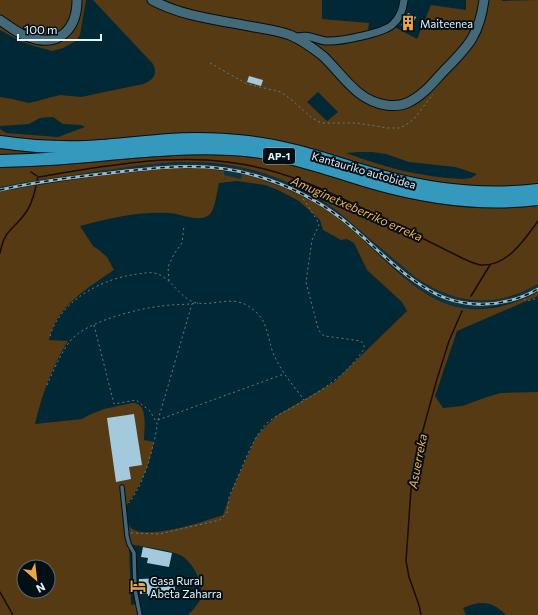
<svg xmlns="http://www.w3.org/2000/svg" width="538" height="615" viewBox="0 0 538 615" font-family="Commissioner,sans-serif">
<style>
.built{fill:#0e3441}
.green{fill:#563a13;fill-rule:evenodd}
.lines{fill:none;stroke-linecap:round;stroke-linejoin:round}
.stream{stroke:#1b0b00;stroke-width:1.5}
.building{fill:#a2cadc}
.service-casing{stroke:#000f16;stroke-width:5.5}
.minor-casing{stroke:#000f16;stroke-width:9}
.secondary-casing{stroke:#000f16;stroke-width:11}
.motorway-casing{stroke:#000f16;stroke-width:14}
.path{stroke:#607e89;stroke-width:1;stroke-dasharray:2 3;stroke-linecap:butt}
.service{stroke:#446a79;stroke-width:3.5}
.minor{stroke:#446a79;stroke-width:7}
.secondary{stroke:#446a79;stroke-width:9}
.motorway{stroke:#3499bd;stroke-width:12}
.rail-casing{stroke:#a2b9c2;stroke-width:3}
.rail{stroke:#020f15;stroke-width:1.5;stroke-dasharray:4.5;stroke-linecap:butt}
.labels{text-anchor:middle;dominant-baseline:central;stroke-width:4;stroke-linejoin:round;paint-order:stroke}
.shield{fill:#020f15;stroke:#a1b0b7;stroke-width:1}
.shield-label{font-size:10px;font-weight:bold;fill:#e5f5fd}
.poi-label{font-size:11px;fill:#e5f5fd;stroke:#020f15;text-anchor:start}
.street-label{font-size:11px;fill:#e5f5fd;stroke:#020f15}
.water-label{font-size:12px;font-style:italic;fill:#fbb148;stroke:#020f15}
</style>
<rect width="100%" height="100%" fill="#002835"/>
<polygon class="built" points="192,162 239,167 275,177 295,185 330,206 415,277 425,284 446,294 470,301 492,300 514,296 538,284 538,292 515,302 486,308 465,309 444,303 418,289 350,228 323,208 275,184 242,174 241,179 223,175 224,170 200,168 162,169 52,182 0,192 0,187 33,180 153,164"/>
<g class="green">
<polygon points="0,0 86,0 80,35 76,41 63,48 52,51 34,46 20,41 0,30"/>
<path d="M93 0H322V19L369 23 368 31 389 24 417 39 431 5 466 10V0H502V1L538 0V184L519 186 473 187 438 183 392 173 309 149 97 141H44L0 137V129L6 133 58 137 85 127 81 125 63 124 53 117H50L40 118 29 124 0 126V97L12 99 29 103 60 95 81 97 143 84C153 80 158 75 153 64ZM318 92 338 112 327 121 307 102ZM359 152H372L386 154 409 162 455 167 477 174 471 178 463 179C421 177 386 168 346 153Z"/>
<polygon points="0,146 78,151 8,156 0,154"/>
<path d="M162 154C198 154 235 152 271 159 326 171 379 193 435 203 469 208 503 206 538 204V284C494 309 456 305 415 277L337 211C295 179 245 163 192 162 161 161 130 167 99 171 66 176 33 180 0 187V167Z"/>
<path d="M200 168 224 171V175L241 179 242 174C275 183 308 196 336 217 404 270 440 343 538 292V296L457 331 435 396 443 408 462 406 487 397 501 393 538 392V615H506C492 601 482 600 463 608L466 615H188C192 611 197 605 200 600 206 587 193 561 180 555 167 549 144 547 129 544L131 605 136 604 138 615H0V192C33 185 66 181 99 176 133 172 166 168 200 168ZM237 181 265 185 278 190 299 201 320 220 323 230 341 240 347 239 354 243 367 270 402 302 407 311 334 382 276 416 264 428 256 437 233 488 223 515C206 521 143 542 130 527 126 522 125 515 124 509 140 487 148 469 154 442L144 440C144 429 149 402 132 403L104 409 89 415 82 419 35 424C42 394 52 367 68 341L49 340C55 307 89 287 114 270L107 257 99 250 93 246 80 226C109 218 140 211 170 213 182 214 199 223 209 215 215 211 217 191 219 183ZM24 567H48V591H24Z"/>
</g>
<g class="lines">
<g class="stream">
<polyline points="31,172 37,176"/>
<path d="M37 180 38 177C98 167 166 154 227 162 282 168 331 192 380 217 408 231 436 245 464 259 469 261 475 264 481 265 507 267 525 239 538 221"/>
<path d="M0 253C5 229 11 232 24 215 31 207 34 195 36 186"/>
<polyline points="471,296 490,265"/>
<polyline points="0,592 13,615"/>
<polyline points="421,615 419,605 409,577 406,561 411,489 418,448 437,379 449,341 462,311"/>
</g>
</g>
<g class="building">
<polygon points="408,13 416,17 410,30 401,25"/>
<polygon points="249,76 263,80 261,86 247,82"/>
<polygon points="134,414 142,465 129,467 131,479 116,482 107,418"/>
<polygon points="143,547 172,553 169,567 147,563 148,558 141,557"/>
<polygon points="174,578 175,591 171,591 171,595 148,596 148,594 140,594 140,590 138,590 139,579"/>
</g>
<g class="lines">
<defs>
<polyline id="service" points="122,487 127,536 129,544 134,553 135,590 140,615"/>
<path id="minor" d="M296 38C306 33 316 40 326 41 339 42 383 33 392 25 399 19 403 9 404 0"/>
<g id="secondary">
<path d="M152 0C183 17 220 20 254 27 266 29 278 31 290 35 302 40 313 48 323 56 343 75 357 101 386 105 393 106 400 106 407 103 421 97 431 85 441 74 466 48 479 38 484 0"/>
<path d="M0 20C9 26 18 34 29 37 59 48 77 29 77 0"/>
</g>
<g id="motorway">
<path d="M0 142C28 146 56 148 85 147 113 146 141 142 169 140 195 138 222 139 248 142 295 147 339 165 385 177 436 191 486 196 538 190"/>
<path d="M0 161C36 160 73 158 109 154 157 150 205 145 254 151 295 157 334 171 374 183 427 198 482 206 538 199"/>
</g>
</defs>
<use href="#service" class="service-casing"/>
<use href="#minor" class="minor-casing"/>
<use href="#secondary" class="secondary-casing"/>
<use href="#motorway" class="motorway-casing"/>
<g class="path">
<polyline points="210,63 247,84 281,92 293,101 312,118 321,123 356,123 388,128 399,128 406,125 414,119 433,94"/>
<polyline points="169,281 168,267 174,254 182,243 184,226"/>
<polyline points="524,299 527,301 538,298"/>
<path d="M94 325 114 404 136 400 150 411 157 423C157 430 155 438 153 445 148 466 142 485 129 503"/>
<path d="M50 336C60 302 98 281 131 275 140 274 149 271 158 274 173 280 181 300 197 303 219 306 236 292 257 313 269 324 268 344 275 357 282 373 294 386 304 400"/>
<path d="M47 385C54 370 61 352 71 340 86 322 139 308 162 306 174 304 186 305 198 303"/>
<polyline points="158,420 284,374"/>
<polyline points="158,420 192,304"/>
<path d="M131 533 159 534 220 520 227 513 229 497 233 488C243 467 251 440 267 423 275 416 284 412 293 407 321 391 346 376 364 349V345L361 341 325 336 321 334 318 328 306 282 312 240 319 225 317 220 302 197"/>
</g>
<use href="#service" class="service"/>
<use href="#minor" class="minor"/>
<use href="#secondary" class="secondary"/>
<use href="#motorway" class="motorway"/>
<defs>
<path id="rail" d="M0 190C33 182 67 178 101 174 154 168 205 160 257 176 288 185 317 200 342 219 371 242 397 272 429 290 462 310 505 308 538 289"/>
</defs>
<use href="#rail" class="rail-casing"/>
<use href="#rail" class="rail"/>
</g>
<defs>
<symbol id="building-bare" viewBox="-9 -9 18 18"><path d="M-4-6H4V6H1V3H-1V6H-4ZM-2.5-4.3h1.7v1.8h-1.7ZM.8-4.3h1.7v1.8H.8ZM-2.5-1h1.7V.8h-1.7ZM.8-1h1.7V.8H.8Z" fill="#efa73d" stroke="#020f15" stroke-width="2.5" paint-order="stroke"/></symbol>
<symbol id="hotel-bare" viewBox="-9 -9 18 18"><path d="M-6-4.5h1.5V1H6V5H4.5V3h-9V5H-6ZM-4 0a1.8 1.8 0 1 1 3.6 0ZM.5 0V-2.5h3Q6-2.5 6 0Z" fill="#efa73d" stroke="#020f15" stroke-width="2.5" paint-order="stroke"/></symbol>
</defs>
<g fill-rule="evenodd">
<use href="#building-bare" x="397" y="12" width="22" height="22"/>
<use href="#hotel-bare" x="127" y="575" width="22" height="22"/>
</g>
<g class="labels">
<rect class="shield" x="263" y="148" width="32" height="16" rx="3"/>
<g class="shield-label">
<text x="279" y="156">AP-1</text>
</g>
<g class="poi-label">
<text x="420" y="23">Maiteenea</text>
<text x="150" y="580">Casa Rural<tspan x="150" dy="13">Abeta Zaharra</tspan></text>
</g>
<g class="street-label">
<text transform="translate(364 170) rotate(16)">Kantauriko autobidea</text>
</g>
<g class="water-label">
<text transform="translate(357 208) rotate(24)">Amuginetxeberriko erreka</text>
<text transform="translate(417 461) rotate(-79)">Asuerreka</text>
</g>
</g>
<g transform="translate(36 579) rotate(152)"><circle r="19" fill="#020f15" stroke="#5d6b72"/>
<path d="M0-3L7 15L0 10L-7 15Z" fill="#efa73d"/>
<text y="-6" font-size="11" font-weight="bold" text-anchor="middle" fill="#e5f5fd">N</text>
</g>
<path d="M18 34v6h83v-6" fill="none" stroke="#e5f5fd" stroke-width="2"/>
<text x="24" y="34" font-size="12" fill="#e5f5fd" stroke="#020f15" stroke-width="3" paint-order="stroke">100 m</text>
</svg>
